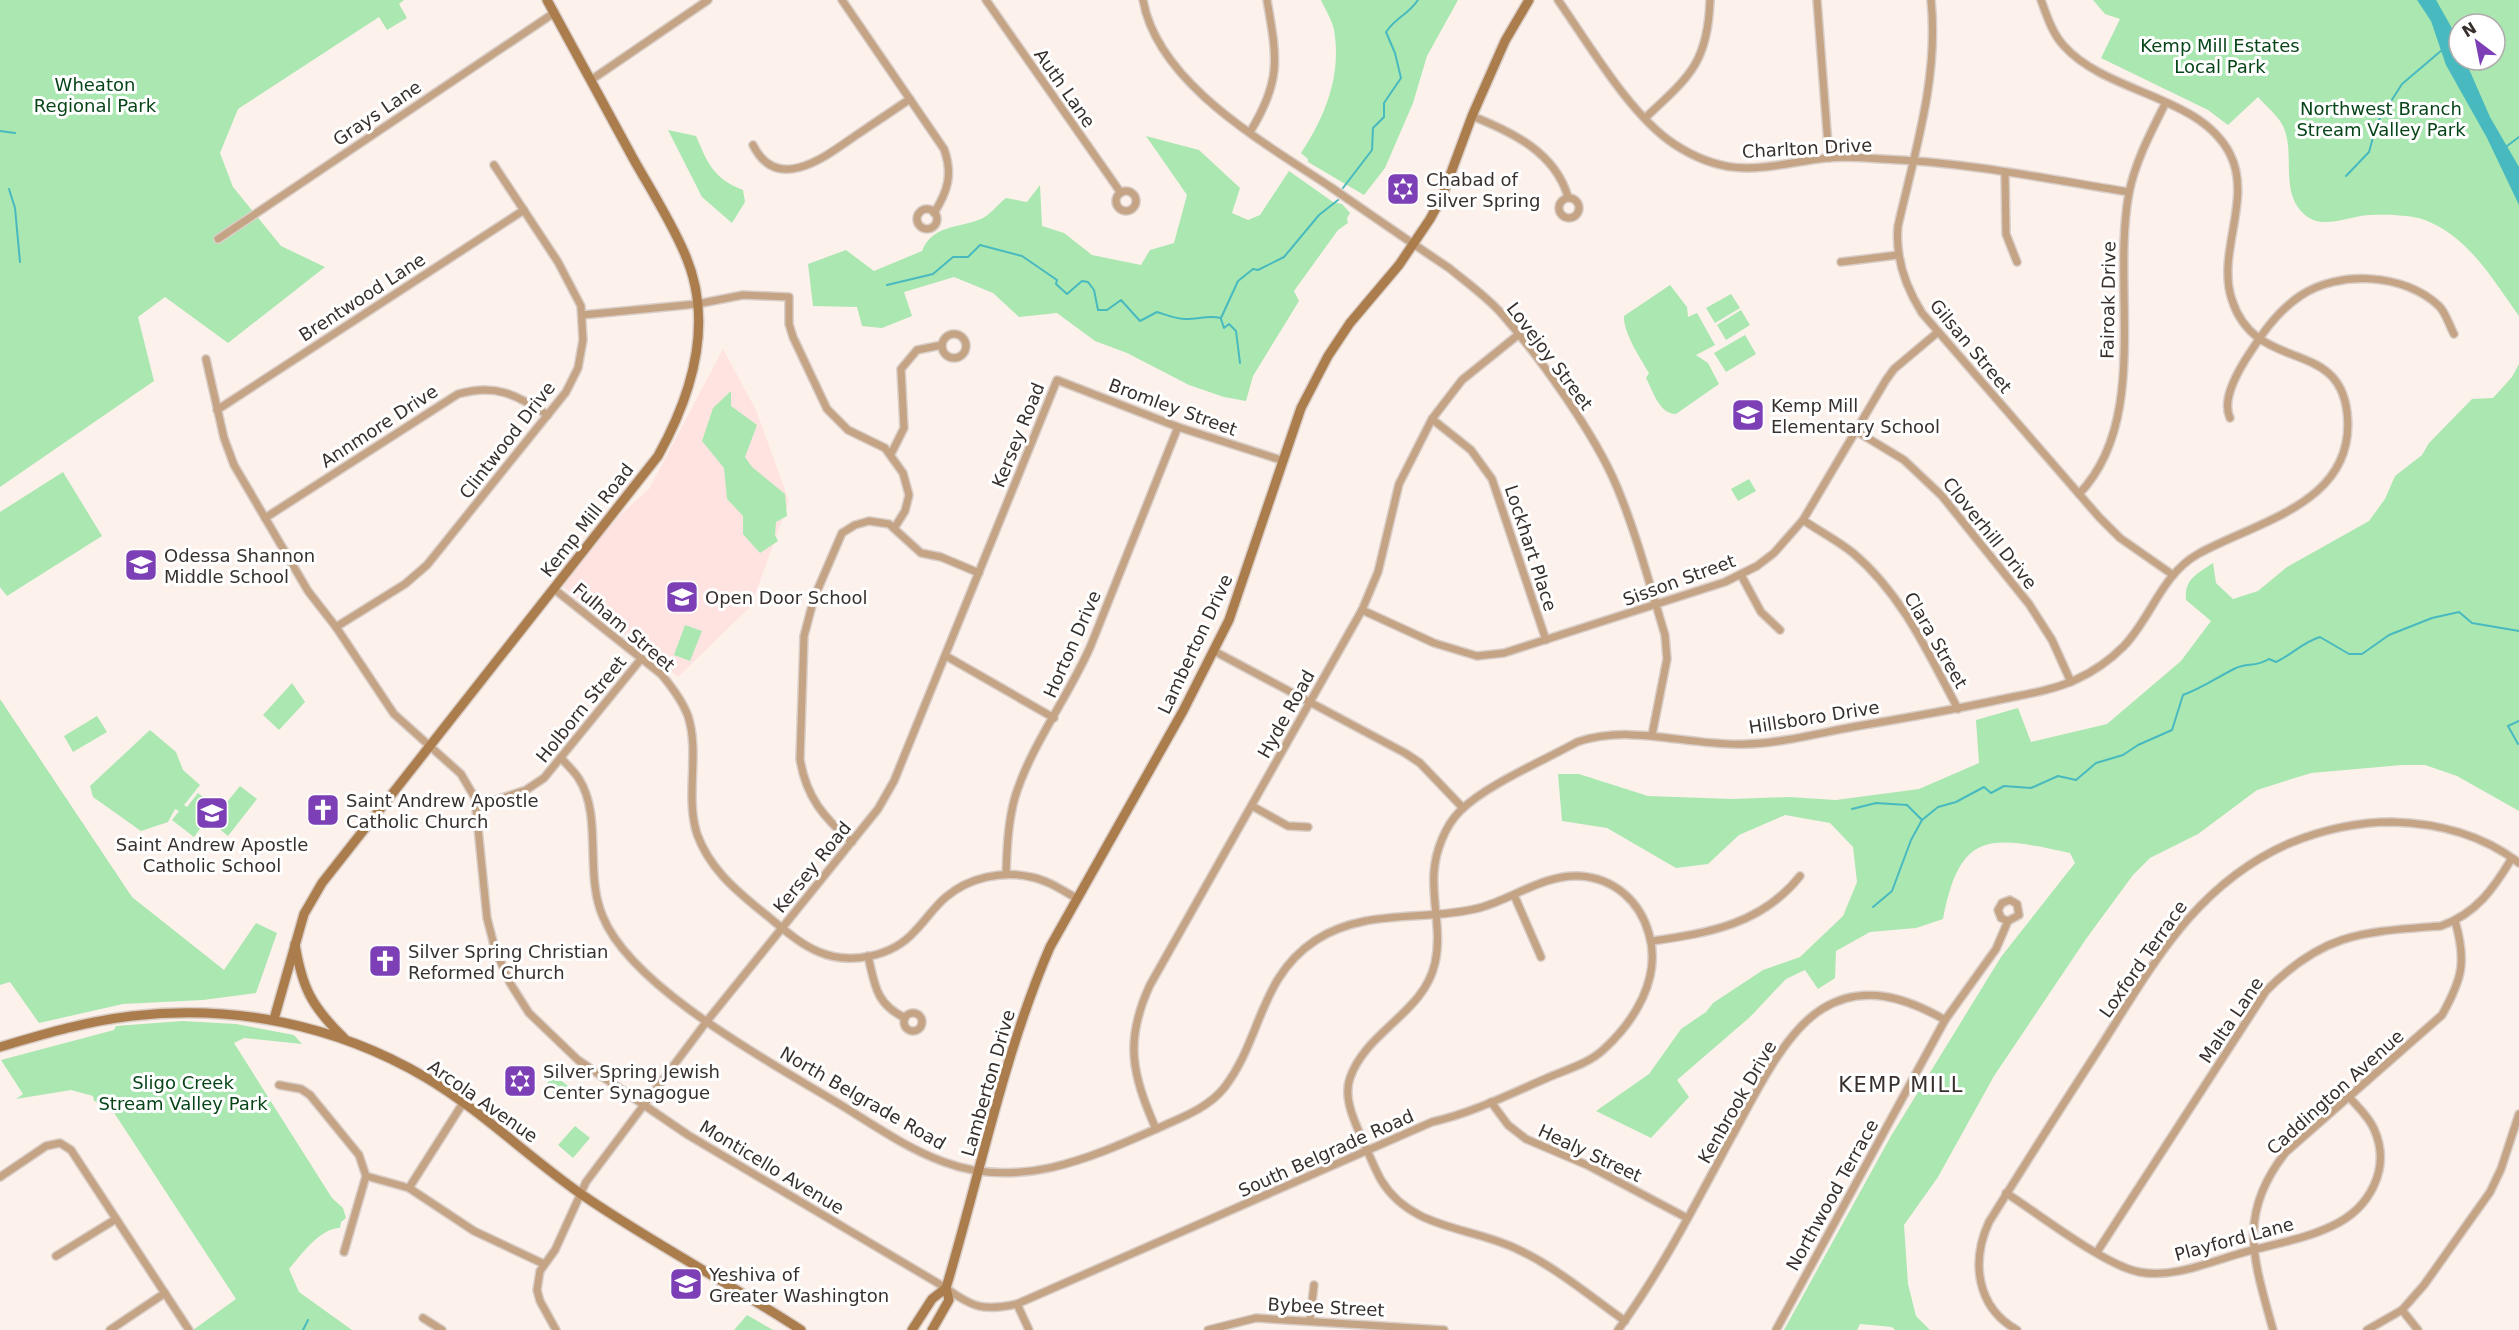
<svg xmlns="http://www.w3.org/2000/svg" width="2519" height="1330" viewBox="0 0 2519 1330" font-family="'DejaVu Sans',sans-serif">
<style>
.commercial{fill:#fee3e1}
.green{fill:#aae7b1;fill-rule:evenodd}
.water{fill:#48babf}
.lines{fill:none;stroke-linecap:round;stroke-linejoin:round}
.stream{stroke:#48babf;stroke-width:2}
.street-casing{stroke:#dacec9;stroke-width:10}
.secondary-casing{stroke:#dacec9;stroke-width:12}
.street{stroke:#c4a485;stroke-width:7}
.secondary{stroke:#ab7d4d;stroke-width:9}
.labels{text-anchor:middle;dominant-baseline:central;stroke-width:6;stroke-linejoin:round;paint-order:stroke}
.park-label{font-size:18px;fill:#074518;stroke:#fff}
.street-label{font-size:18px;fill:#38302d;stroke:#fff}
.poi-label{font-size:18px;fill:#38302d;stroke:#fff;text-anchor:start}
.quarter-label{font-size:21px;letter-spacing:1.5px;fill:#38302d;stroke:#fff}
</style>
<rect width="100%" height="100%" fill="#fdf1eb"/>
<polygon class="commercial" points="723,349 756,410 789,501 751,606 678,677 563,587 592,540 649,489"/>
<g class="green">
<polygon points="0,0 404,0 399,4 407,18 387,30 379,17 238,109 220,153 233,187 281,246 325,267 228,343 165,297 138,317 154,381 0,487"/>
<path d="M1321 0H1458L1427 56 1413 103 1385 168 1364 195 1308 162V159L1301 153C1325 117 1342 75 1334 30 1332 20 1325 9 1321 0Z"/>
<path d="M2093 0H2519V316C2493 280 2469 237 2425 220 2415 215 2383 214 2371 215 2351 215 2323 231 2305 215 2278 192 2297 152 2282 124 2276 114 2265 105 2258 97L2228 125 2208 110 2101 58 2120 19 2105 14ZM2459 24H2495V60H2459Z"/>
<path d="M668 130 696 136C708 164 713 178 743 190L745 202 732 223 702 197Z"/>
<path d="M1146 136 1199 150 1240 188 1232 213 1248 220 1260 215 1289 171 1333 202 1342 204 1350 213 1347 218 1348 223 1338 230 1294 291 1299 301 1253 376 1246 401 1224 397 1189 385 1127 353 1095 341 1057 313 1019 317 993 293 954 277 904 292 912 316 882 328 862 326 857 307 813 306 808 264 846 250 874 271 922 251C932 225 959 228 981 219 990 215 998 204 1006 198L1027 202 1040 185 1042 226 1064 233 1092 255 1141 265 1150 250 1174 243 1187 195Z"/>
<path d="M1670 285 1687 307 1688 317 1697 313 1715 345 1696 355 1708 363 1719 384 1676 414C1659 414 1653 391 1646 378L1649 373C1640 358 1623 332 1624 316Z"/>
<polygon points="1731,294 1740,308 1715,323 1706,308"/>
<polygon points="1741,310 1750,325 1726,340 1717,325"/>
<polygon points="1745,335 1756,354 1726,372 1714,353"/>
<path d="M2519 364V811L2457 776 2425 765H2402L2311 773 2257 790 2198 834 2150 858 2133 875 2086 939 1994 1076 1938 1177 1904 1225 1908 1284 1916 1316 1930 1330H1895L1892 1327 1860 1324 1857 1330H1784L1891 1136 2001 957 2075 863 2070 853C1991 836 1960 829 1943 919L1916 928 1870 932 1836 951 1835 978 1818 989 1805 970 1786 979 1750 1017 1677 1080 1689 1097 1651 1138 1596 1111 1649 1074 1681 1029 1706 1012 1713 1003 1763 970 1800 957 1843 916 1857 882 1853 847 1830 823 1785 815 1739 835 1708 864 1676 868 1607 828 1562 821 1558 774H1579L1648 796 1732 799 1789 797 1836 800 1919 789 1979 763 1976 720 2018 708 2031 742 2107 724 2181 661 2211 621 2186 600C2184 579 2197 574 2213 563L2216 583 2233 599 2258 591 2287 567 2369 521 2385 499 2395 476 2422 455 2429 443 2472 399 2493 398 2512 377Z"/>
<polygon points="731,391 731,406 757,425 745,457 752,467 785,494 787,516 776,522 775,535 778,541 760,553 743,534 743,516 727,499 724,468 702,441 713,408"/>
<polygon points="63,472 102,536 7,596 0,587 0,512"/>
<polygon points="1749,479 1756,491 1738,501 1731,489"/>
<polygon points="685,625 702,631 690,661 674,655"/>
<polygon points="292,683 305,702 279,730 263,715"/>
<polygon points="0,699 132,897 224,970 256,923 277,933 256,993 203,1000 123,1004 39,1023 10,982 0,985"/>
<polygon points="97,716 107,732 73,752 64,736"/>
<polygon points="150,730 176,752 183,770 200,785 184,805 187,807 198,793 216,807 194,837 172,820 179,811 175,809 168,822 141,831 93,797 90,786"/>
<polygon points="240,786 257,799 228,836 211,822"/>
<path d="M182 1021 236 1024 294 1035 302 1044 244 1038 234 1043 332 1198 343 1208 346 1218 341 1222 340 1228C320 1228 301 1255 289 1269L299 1292 352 1330H193L236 1299 109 1105 94 1101 93 1096 71 1090 16 1099 23 1094 1 1060 114 1030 116 1026Z"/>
<polygon points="554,1075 568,1086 559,1097 545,1086"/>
<polygon points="575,1126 590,1138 573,1158 558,1145"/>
<polygon points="747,1315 773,1330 734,1330"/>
</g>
<polygon class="water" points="2417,0 2436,0 2457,37 2459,60 2465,60 2490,117 2519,167 2519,205 2487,138 2446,65 2431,21"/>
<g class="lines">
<g class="stream">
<polyline points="0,131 15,133"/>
<polyline points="2507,146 2519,137"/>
<polyline points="2346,176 2369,152 2377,123 2402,84 2442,50"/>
<path d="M1343 188 1372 150 1373 128 1384 117V103L1401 78 1395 53 1386 32C1397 16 1407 16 1418 0"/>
<polyline points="9,189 15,208 20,262"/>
<path d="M887 285 933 274 953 257H968L980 245 1022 256 1057 280 1056 284 1067 294 1082 281 1088 282 1094 290 1098 310H1107L1121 300 1140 321 1157 312C1167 315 1175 319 1186 319 1199 319 1208 315 1221 318L1238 281 1253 269 1258 270 1284 257 1319 215 1338 200"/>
<polyline points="1221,319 1224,328 1229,324 1236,331 1240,363"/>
<polyline points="2518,744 2508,726 2519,721"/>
<polyline points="1852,809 1876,803 1907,805 1922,820"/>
<path d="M1873 907 1892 891 1911 840 1922 820 1938 807 1956 802 1984 787 1991 793 2004 786 2031 788 2058 776 2076 780 2096 763 2123 755 2138 745 2172 730 2183 695C2202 688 2216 678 2234 669 2248 662 2254 668 2269 659L2276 662C2293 654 2303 642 2320 637L2349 654H2362L2389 635 2432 618 2459 612 2472 623 2519 631"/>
<polyline points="303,1330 308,1320"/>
</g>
<defs>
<g id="street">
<path d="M842 0 944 149C953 174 948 191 934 213"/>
<polyline points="986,0 1121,193"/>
<path d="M1143 0C1158 85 1267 144 1332 188 1371 215 1410 242 1449 268 1466 282 1486 296 1501 313 1539 356 1595 434 1617 487 1637 535 1650 586 1665 635L1667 659 1652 735"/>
<path d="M1558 0C1589 44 1630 115 1674 144 1732 182 1766 165 1827 158 1845 156 1864 158 1882 159 1965 162 2048 179 2129 192"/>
<polyline points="1817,0 1829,158"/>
<path d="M1931 0C1939 77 1915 151 1898 226 1895 258 1905 286 1922 313L2099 517 2120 538 2173 575"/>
<polyline points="591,80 708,0"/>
<path d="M1472 116C1512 132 1555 152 1568 197"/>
<path d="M1645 118C1689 77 1708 63 1710 0"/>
<path d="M1250 132C1282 80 1277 58 1267 0"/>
<path d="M753 145C777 194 825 157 855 136 873 124 892 111 910 99"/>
<polyline points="2005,173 2006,234 2017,262"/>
<circle cx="1126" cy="201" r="10"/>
<circle cx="1569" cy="208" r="10"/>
<circle cx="927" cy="219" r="10"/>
<polyline points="218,239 554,13"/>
<polyline points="1841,262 1898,255"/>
<polyline points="582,315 697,304 743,295 789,297 789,324 793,337 827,409 848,430 885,448 903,473 909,495 905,511 895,527"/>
<circle cx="954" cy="346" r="12"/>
<path d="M206 359 224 438 234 465 308 591 336 627 394 714 461 774 475 798 487 918 495 949 510 983 529 1013 578 1060 688 1135 946 1288C973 1308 984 1311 1017 1304L1432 1122C1472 1113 1510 1094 1547 1078 1565 1070 1588 1064 1603 1050 1634 1022 1662 978 1649 934 1640 901 1614 878 1579 876 1545 874 1512 899 1479 908 1424 922 1365 908 1316 940 1259 977 1262 1039 1224 1088 1207 1109 1180 1118 1156 1129 1088 1159 1018 1190 944 1162 905 1148 871 1123 836 1102 770 1062 632 988 603 917 584 874 603 817 579 779 575 772 567 765 562 759"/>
<polyline points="217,410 524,210"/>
<path d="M2230 418C2222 401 2235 377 2244 362 2260 337 2275 313 2300 296 2339 270 2404 273 2439 306 2446 313 2449 325 2454 334"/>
<polyline points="1432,419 1471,450 1492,479 1546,640"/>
<polyline points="1856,431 1904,460 1942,496 2029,604 2052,640 2071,682"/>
<polyline points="891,454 904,428 901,369 917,350 942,345"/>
<path d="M2079 494C2151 419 2111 288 2129 193 2135 162 2151 132 2165 104"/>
<path d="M265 518 458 394C497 383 515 395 548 415"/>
<path d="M1803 520C1819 531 1838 541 1853 553 1902 594 1928 653 1958 709"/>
<polyline points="1741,575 1761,612 1780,630"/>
<path d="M554 589 661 674C672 687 682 700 688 716 700 753 685 796 697 834 709 867 733 888 760 910 778 924 797 943 819 952 850 965 892 957 915 931 926 920 934 907 946 897 968 878 1002 870 1031 877 1047 880 1062 890 1076 898"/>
<polyline points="1362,610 1434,643 1477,656 1504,653 1725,582 1757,566 1774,553 1803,520 1886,380 1894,369 1938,332"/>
<polyline points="336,627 405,584 427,565 566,392 578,368 583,340 581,306 558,262 494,165"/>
<polyline points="1214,651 1405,753 1420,763 1463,808"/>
<polyline points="946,656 1054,718"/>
<polyline points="478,806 526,790 544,778 641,659"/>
<polyline points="1252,806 1288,826 1308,827"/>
<path d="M852 842C824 818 806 797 800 759L804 636 814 598 842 533 855 525 869 521 889 524 921 553 941 557 979 573"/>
<path d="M1006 874C1007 848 1008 822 1015 797 1031 745 1069 696 1091 645L1178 427"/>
<polyline points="1514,895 1541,957"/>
<path d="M1652 941C1709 933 1762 924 1800 876"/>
<path d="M868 956C875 986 876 1004 905 1018"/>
<circle cx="913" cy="1022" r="9"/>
<polyline points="279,1085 301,1089 310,1095 359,1155 366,1176 344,1252"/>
<polyline points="1491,1102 1508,1125 1526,1139 1587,1165 1687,1218"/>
<path d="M1156 1129C1132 1074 1124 1041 1150 985L1362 610 1378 572 1399 484 1432 419 1462 380 1518 335"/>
<polyline points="366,1176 409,1188 474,1231 544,1264"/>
<polyline points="0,1177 46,1146 60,1143 71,1150 189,1330"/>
<polyline points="409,1188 463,1103"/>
<path d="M2006 1193C2039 1214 2104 1265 2139 1272 2173 1279 2212 1261 2245 1252 2274 1244 2305 1239 2332 1226 2369 1209 2392 1169 2374 1129 2369 1117 2358 1107 2349 1097"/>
<path d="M2097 1252 2266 991C2324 932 2363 932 2441 926 2476 914 2494 888 2512 858"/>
<polyline points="56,1256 116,1219"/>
<polyline points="1017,1304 1029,1330"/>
<polyline points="2402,1310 2418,1330"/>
<polyline points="423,1318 442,1330"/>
<polyline points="1310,1319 1314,1285"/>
<path d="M1625 1321C1591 1297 1557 1268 1519 1250 1472 1226 1412 1231 1381 1180 1374 1167 1368 1152 1362 1139 1354 1120 1343 1098 1350 1078 1366 1031 1424 1013 1435 963 1442 933 1432 903 1434 873 1435 852 1445 826 1460 811 1486 785 1543 761 1577 742 1634 723 1689 747 1747 744 1785 743 1826 731 1864 725 1911 717 1957 709 2003 699 2027 694 2053 690 2075 680 2093 672 2110 660 2124 646 2151 618 2162 574 2198 554 2257 521 2358 503 2347 412 2338 337 2256 374 2232 300 2216 253 2253 199 2230 154 2200 95 2107 94 2064 46 2052 33 2047 16 2041 0"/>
<polyline points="110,1330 165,1293"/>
<polyline points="556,1330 540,1301 537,1290 540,1271 555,1250 586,1182 707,1021 878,809 894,781 1057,380 1178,427 1281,460"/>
<polyline points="1208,1330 1256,1318 1444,1330"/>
<path d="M1618 1330C1662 1270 1696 1203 1731 1138 1753 1099 1783 1033 1822 1009 1863 983 1907 998 1945 1020"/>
<polyline points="1776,1330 1945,1020 1996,949 2008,921 2019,915 2017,904 2010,900 2002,903 1998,910 2001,918 2008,921"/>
<path d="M2017 1330C1976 1307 1971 1261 1989 1222 2025 1164 2062 1106 2099 1049 2152 966 2195 884 2290 843 2322 830 2357 822 2392 822 2437 823 2483 835 2519 863"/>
<path d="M2273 1330C2254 1260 2236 1215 2286 1152L2442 1015C2462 979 2467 962 2455 921"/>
<polyline points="2367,1330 2402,1310 2424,1285 2490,1192 2501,1169 2519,1114"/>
</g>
<g id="secondary">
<path d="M295 944C302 988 312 1007 344 1038"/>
<path d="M274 1019 304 914 322 883 658 456C692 395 715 321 684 252 670 220 651 190 634 160 605 107 576 53 547 0"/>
<path d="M0 1047C44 1034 87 1021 132 1016 234 1004 336 1025 425 1077 481 1110 528 1157 581 1194 652 1243 729 1283 801 1330"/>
<polyline points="912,1330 932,1299 946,1288"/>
<path d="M932 1330 949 1300 946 1288C980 1175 1003 1056 1050 947L1183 711 1229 620 1301 408 1328 356 1350 323 1399 265 1430 219 1442 197 1472 116 1505 41 1529 0"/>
</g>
</defs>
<use href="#street" class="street-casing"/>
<use href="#secondary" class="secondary-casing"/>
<use href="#street" class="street"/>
<use href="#secondary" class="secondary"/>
</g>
<defs>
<symbol id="synagogue-square" viewBox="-11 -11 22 22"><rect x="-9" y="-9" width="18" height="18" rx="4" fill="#7c3fb5" stroke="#fff"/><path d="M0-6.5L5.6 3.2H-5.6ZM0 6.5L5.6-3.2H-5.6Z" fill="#fff"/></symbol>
<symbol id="school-square" viewBox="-11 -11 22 22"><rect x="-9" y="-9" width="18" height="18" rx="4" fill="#7c3fb5" stroke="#fff"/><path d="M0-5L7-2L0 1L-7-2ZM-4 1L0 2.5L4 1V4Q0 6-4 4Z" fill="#fff"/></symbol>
<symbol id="church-square" viewBox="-11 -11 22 22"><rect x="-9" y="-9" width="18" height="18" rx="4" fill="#7c3fb5" stroke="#fff"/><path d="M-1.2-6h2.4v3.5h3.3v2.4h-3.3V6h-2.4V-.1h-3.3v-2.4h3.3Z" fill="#fff"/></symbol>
</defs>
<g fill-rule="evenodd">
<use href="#synagogue-square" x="1384" y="170" width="38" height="38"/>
<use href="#school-square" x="1729" y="396" width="38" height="38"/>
<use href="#school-square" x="122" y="546" width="38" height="38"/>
<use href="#school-square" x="663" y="578" width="38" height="38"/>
<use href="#church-square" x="304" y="791" width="38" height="38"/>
<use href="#school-square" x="193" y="794" width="38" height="38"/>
<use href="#church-square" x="366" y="942" width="38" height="38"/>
<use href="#synagogue-square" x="501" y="1062" width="38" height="38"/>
<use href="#school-square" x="667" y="1265" width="38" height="38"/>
</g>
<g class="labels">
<g class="park-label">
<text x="2220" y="45">Kemp Mill Estates<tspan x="2220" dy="21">Local Park</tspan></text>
<text x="95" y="84">Wheaton<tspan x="95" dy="21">Regional Park</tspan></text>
<text x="2381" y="108">Northwest Branch<tspan x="2381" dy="21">Stream Valley Park</tspan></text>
<text x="183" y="1082">Sligo Creek<tspan x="183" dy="21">Stream Valley Park</tspan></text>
</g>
<g class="street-label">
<text transform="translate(1065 88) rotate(55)">Auth Lane</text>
<text transform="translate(377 113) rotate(-34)">Grays Lane</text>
<text transform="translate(1807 148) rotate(-3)">Charlton Drive</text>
<text transform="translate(362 297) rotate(-33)">Brentwood Lane</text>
<text transform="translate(2108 300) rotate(-89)">Fairoak Drive</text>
<text transform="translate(1971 346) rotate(50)">Gilsan Street</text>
<text transform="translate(1550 356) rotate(53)">Lovejoy Street</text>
<text transform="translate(1173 407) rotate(20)">Bromley Street</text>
<text transform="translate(379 426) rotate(-33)">Annmore Drive</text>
<text transform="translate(1018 435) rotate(-68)">Kersey Road</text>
<text transform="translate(507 440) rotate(-52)">Clintwood Drive</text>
<text transform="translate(587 520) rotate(-52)">Kemp Mill Road</text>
<text transform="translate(1990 533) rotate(51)">Cloverhill Drive</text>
<text transform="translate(1531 548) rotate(72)">Lockhart Place</text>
<text transform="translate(1679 580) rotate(-20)">Sisson Street</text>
<text transform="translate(624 627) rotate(40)">Fulham Street</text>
<text transform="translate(1936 640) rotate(60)">Clara Street</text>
<text transform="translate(1072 644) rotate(-66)">Horton Drive</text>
<text transform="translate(1195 644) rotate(-65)">Lamberton Drive</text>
<text transform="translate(581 709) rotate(-51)">Holborn Street</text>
<text transform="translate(1286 714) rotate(-61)">Hyde Road</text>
<text transform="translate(1814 717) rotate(-9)">Hillsboro Drive</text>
<text transform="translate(812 867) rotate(-51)">Kersey Road</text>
<text transform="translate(2143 959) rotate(-55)">Loxford Terrace</text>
<text transform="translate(2231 1020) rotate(-56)">Malta Lane</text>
<text transform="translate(988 1083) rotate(-74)">Lamberton Drive</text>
<text transform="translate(2335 1092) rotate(-42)">Caddington Avenue</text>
<text transform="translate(863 1098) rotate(30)">North Belgrade Road</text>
<text transform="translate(483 1101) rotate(35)">Arcola Avenue</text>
<text transform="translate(1737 1102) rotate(-60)">Kenbrook Drive</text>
<text transform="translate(1326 1153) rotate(-24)">South Belgrade Road</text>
<text transform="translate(1590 1153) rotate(25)">Healy Street</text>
<text transform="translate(772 1167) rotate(31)">Monticello Avenue</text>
<text transform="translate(1832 1195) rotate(-61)">Northwood Terrace</text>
<text transform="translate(2234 1239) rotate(-15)">Playford Lane</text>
<text transform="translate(1326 1307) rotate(3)">Bybee Street</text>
</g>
<g class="poi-label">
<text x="1426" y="179">Chabad of<tspan x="1426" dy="21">Silver Spring</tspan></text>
<text x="1771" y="405">Kemp Mill<tspan x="1771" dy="21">Elementary School</tspan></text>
<text x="164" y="555">Odessa Shannon<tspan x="164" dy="21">Middle School</tspan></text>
<text x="705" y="597">Open Door School</text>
<text x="346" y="800">Saint Andrew Apostle<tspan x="346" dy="21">Catholic Church</tspan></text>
<text x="212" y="844" text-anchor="middle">Saint Andrew Apostle<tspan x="212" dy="21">Catholic School</tspan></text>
<text x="408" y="951">Silver Spring Christian<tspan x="408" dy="21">Reformed Church</tspan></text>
<text x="543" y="1071">Silver Spring Jewish<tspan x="543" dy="21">Center Synagogue</tspan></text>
<text x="709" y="1274">Yeshiva of<tspan x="709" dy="21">Greater Washington</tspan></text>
</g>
<g class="quarter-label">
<text x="1901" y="1085">KEMP MILL</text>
</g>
</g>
<g transform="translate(2477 42) rotate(328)"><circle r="28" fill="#ffffff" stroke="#afacab" stroke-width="1.5"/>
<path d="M0-4.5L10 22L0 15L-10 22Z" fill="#7c3fb5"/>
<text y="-9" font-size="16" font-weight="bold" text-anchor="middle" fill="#38302d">N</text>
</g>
</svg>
